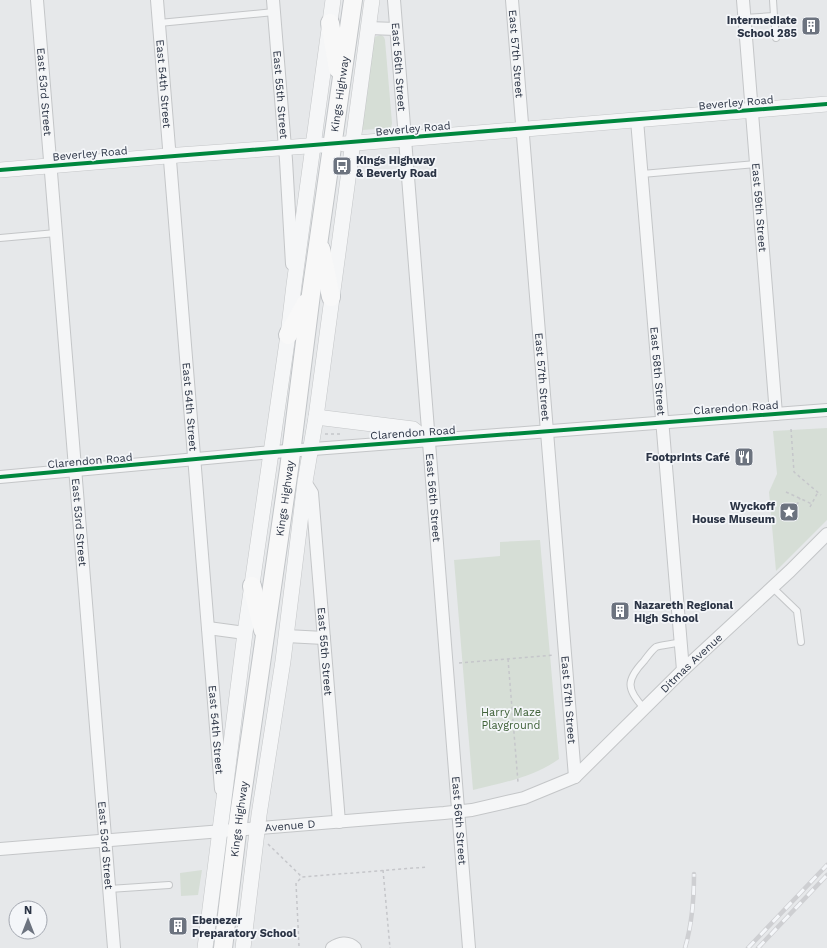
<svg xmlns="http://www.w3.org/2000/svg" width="827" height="948" viewBox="0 0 827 948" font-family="'Work Sans',sans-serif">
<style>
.green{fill:#d6ded6}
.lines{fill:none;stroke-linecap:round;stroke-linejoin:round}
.service-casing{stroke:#c4c6c8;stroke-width:8}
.minor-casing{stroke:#c4c6c8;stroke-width:14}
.tertiary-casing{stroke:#c4c6c8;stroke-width:16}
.primary-casing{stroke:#c2c5c8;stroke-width:20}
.path{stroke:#c5c6ca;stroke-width:1.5;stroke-dasharray:3 3;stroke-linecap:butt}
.service{stroke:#f5f6f7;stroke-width:6}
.minor{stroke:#f5f6f7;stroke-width:12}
.tertiary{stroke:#f5f6f7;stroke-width:15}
.primary{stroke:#f8f8f8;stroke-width:18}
.rail-casing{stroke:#cecfd2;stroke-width:4.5}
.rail{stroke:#f4f6f9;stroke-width:3;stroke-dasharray:9;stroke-linecap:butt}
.cycleway-casing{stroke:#f4f6f9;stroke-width:6}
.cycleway{stroke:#00873e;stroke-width:4}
.labels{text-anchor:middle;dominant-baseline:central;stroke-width:3.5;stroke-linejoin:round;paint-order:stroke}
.poi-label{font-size:11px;font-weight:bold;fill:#2b3445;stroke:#f4f6f9;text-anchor:end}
.street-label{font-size:11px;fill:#2b3445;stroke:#f4f6f9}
.park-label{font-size:11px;fill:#3f6138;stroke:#f4f6f9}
</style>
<rect width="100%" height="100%" fill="#e6e8ea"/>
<g class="green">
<polygon points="381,35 384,37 385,40 392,123 391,128 362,130 359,129 374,37"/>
<polygon points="827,428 827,520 776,571 769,492 777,474 773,431"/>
<path d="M540 540 559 759C534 777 502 783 473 790L454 560 500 556V542Z"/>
<polygon points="202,870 198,895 181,896 180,873"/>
</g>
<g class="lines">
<defs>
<g id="service">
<polyline points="773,0 774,16"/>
<polyline points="744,18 774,16 776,38"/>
<polyline points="159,23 274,12"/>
<polyline points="642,174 756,164"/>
<polyline points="0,238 56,233"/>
<polyline points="772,587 797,611 801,642"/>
<path d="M644 708C626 689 626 680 644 661 647 657 652 650 656 647 660 645 675 644 680 642"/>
<polyline points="109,889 169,885"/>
</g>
<g id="minor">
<path id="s1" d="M37 0 114 948"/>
<path id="s2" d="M157 0 221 789"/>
<path id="s3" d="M273 0 286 160 292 264"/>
<path id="s4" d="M394 0C417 316 446 632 469 948"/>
<path id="s5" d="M512 0 575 777"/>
<path id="s6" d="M743 0 776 414"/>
<polyline points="368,28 396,29"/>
<path id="s7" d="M637 120 683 670"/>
<polyline points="0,477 261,453 827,410"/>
<path id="s8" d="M305 482 312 493 339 822"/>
<polyline points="208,628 245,633"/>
<polyline points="286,636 324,638"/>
<path id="s9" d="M0 849 444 813 472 810 524 798 575 777 683 670 790 571 827 534"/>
<path d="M332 948C339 943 348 941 355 948"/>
</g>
<g id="tertiary">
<polyline points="344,144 827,104"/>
<polyline points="0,170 179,155 322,145"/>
<polyline points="316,417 413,429 428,441"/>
<polyline points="205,948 245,633 288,335 294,285 333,0"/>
<polyline points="243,948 259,815 283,661 305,482 316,417 372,0"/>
</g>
<g id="primary">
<polyline points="330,23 338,69"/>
<polyline points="321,249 331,297"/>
<polyline points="288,335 306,303"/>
<polyline points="252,586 263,630"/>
<path id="s10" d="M223 948 239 816 289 469 311 294 353 0"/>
</g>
</defs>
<use href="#service" class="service-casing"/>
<use href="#minor" class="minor-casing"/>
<use href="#tertiary" class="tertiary-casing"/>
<use href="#primary" class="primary-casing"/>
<g class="path">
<polyline points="791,429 794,472 821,495"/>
<polyline points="325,434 343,434"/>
<polyline points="786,492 812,504"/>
<polyline points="797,505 800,498"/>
<polyline points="810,507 818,492"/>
<polyline points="508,659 518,782"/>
<polyline points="459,663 554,655"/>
<polyline points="268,844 302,877"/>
<polyline points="383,870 390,948"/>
<polyline points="299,946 296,883 302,877 427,867"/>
</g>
<use href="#service" class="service"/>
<use href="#minor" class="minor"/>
<use href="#tertiary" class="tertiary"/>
<use href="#primary" class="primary"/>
<defs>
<g id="rail">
<path d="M685 948C692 924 694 900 694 874"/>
<polyline points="748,948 827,865"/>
<polyline points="758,948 827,875"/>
</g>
</defs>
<use href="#rail" class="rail-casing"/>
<use href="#rail" class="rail"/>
<defs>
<g id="cycleway">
<polyline points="0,170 827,104"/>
<polyline points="0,477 261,453 827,410"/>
</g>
</defs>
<use href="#cycleway" class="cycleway-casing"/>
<use href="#cycleway" class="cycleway"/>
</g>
<defs>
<symbol id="building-square" viewBox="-11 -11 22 22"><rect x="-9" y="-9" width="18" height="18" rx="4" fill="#6c737f" stroke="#f4f6f9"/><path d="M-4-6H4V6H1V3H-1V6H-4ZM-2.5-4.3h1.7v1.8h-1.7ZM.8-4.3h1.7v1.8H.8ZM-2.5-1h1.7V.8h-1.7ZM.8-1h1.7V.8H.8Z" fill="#fff"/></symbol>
<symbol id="bus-square" viewBox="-11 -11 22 22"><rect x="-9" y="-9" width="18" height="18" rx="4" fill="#6c737f" stroke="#f4f6f9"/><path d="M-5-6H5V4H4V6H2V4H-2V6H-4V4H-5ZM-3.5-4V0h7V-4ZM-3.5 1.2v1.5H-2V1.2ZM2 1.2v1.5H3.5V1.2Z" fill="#fff"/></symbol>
<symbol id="restaurant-square" viewBox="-11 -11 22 22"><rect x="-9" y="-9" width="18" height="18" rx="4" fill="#6c737f" stroke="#f4f6f9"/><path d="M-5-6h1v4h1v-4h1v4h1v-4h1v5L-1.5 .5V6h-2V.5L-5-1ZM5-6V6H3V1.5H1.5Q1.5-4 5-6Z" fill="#fff"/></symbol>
<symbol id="sight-square" viewBox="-11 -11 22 22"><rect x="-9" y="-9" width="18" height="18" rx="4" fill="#6c737f" stroke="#f4f6f9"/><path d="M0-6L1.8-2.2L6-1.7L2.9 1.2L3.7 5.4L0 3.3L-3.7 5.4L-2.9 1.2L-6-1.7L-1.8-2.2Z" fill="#fff"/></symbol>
</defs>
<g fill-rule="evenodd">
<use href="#building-square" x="800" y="15" width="22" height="22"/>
<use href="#bus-square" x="331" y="155" width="22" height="22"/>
<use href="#restaurant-square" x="733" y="446" width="22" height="22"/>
<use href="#sight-square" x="778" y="501" width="22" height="22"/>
<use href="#building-square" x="609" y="600" width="22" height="22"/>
<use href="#building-square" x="167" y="915" width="22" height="22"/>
</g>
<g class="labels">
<g class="poi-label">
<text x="797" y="20">Intermediate<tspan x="797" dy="13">School 285</tspan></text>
<text x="356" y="160" text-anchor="start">Kings Highway<tspan x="356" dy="13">&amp; Beverly Road</tspan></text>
<text x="730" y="457">Footprints Café</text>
<text x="775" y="506">Wyckoff<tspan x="775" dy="13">House Museum</tspan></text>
<text x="634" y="605" text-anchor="start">Nazareth Regional<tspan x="634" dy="13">High School</tspan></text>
<text x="192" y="920" text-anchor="start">Ebenezer<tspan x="192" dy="13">Preparatory School</tspan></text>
</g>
<g class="street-label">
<text stroke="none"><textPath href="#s5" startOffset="54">East 57th Street</textPath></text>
<text stroke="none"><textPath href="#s4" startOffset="67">East 56th Street</textPath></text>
<text stroke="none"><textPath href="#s2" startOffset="84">East 54th Street</textPath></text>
<text stroke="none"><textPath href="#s1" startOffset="92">East 53rd Street</textPath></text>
<text stroke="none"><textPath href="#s3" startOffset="95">East 55th Street</textPath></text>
<text stroke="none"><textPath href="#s10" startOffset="862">Kings Highway</textPath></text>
<text transform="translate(736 103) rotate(-5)">Beverley Road</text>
<text transform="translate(413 129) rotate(-5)">Beverley Road</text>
<text transform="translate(90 154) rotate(-5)">Beverley Road</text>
<text stroke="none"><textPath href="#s6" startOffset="208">East 59th Street</textPath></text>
<text stroke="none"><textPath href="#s7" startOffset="252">East 58th Street</textPath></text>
<text stroke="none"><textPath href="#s5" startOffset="378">East 57th Street</textPath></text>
<text stroke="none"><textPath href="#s2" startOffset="408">East 54th Street</textPath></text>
<text transform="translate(736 408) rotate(-4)">Clarendon Road</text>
<text transform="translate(413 433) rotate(-4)">Clarendon Road</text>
<text transform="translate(90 461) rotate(-5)">Clarendon Road</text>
<text stroke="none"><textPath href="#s10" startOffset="454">Kings Highway</textPath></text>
<text stroke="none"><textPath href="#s4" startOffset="499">East 56th Street</textPath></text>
<text stroke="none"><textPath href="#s1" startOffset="524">East 53rd Street</textPath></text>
<text stroke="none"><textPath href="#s8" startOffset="172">East 55th Street</textPath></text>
<text stroke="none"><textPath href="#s9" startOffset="745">Ditmas Avenue</textPath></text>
<text stroke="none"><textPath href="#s5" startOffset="702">East 57th Street</textPath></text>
<text stroke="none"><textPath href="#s2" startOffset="732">East 54th Street</textPath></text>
<text stroke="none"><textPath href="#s10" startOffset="130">Kings Highway</textPath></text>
<text stroke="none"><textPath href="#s4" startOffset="823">East 56th Street</textPath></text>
<text stroke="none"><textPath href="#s9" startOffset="291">Avenue D</textPath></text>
<text stroke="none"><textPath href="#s1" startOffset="848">East 53rd Street</textPath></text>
</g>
<g class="park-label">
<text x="511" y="712">Harry Maze<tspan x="511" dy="13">Playground</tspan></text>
</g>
</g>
<g transform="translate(28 920)"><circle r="19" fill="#f4f6f9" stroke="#a4a8b1"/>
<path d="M0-3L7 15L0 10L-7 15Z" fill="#6c737f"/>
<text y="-6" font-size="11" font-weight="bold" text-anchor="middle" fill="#2b3445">N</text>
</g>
</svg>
